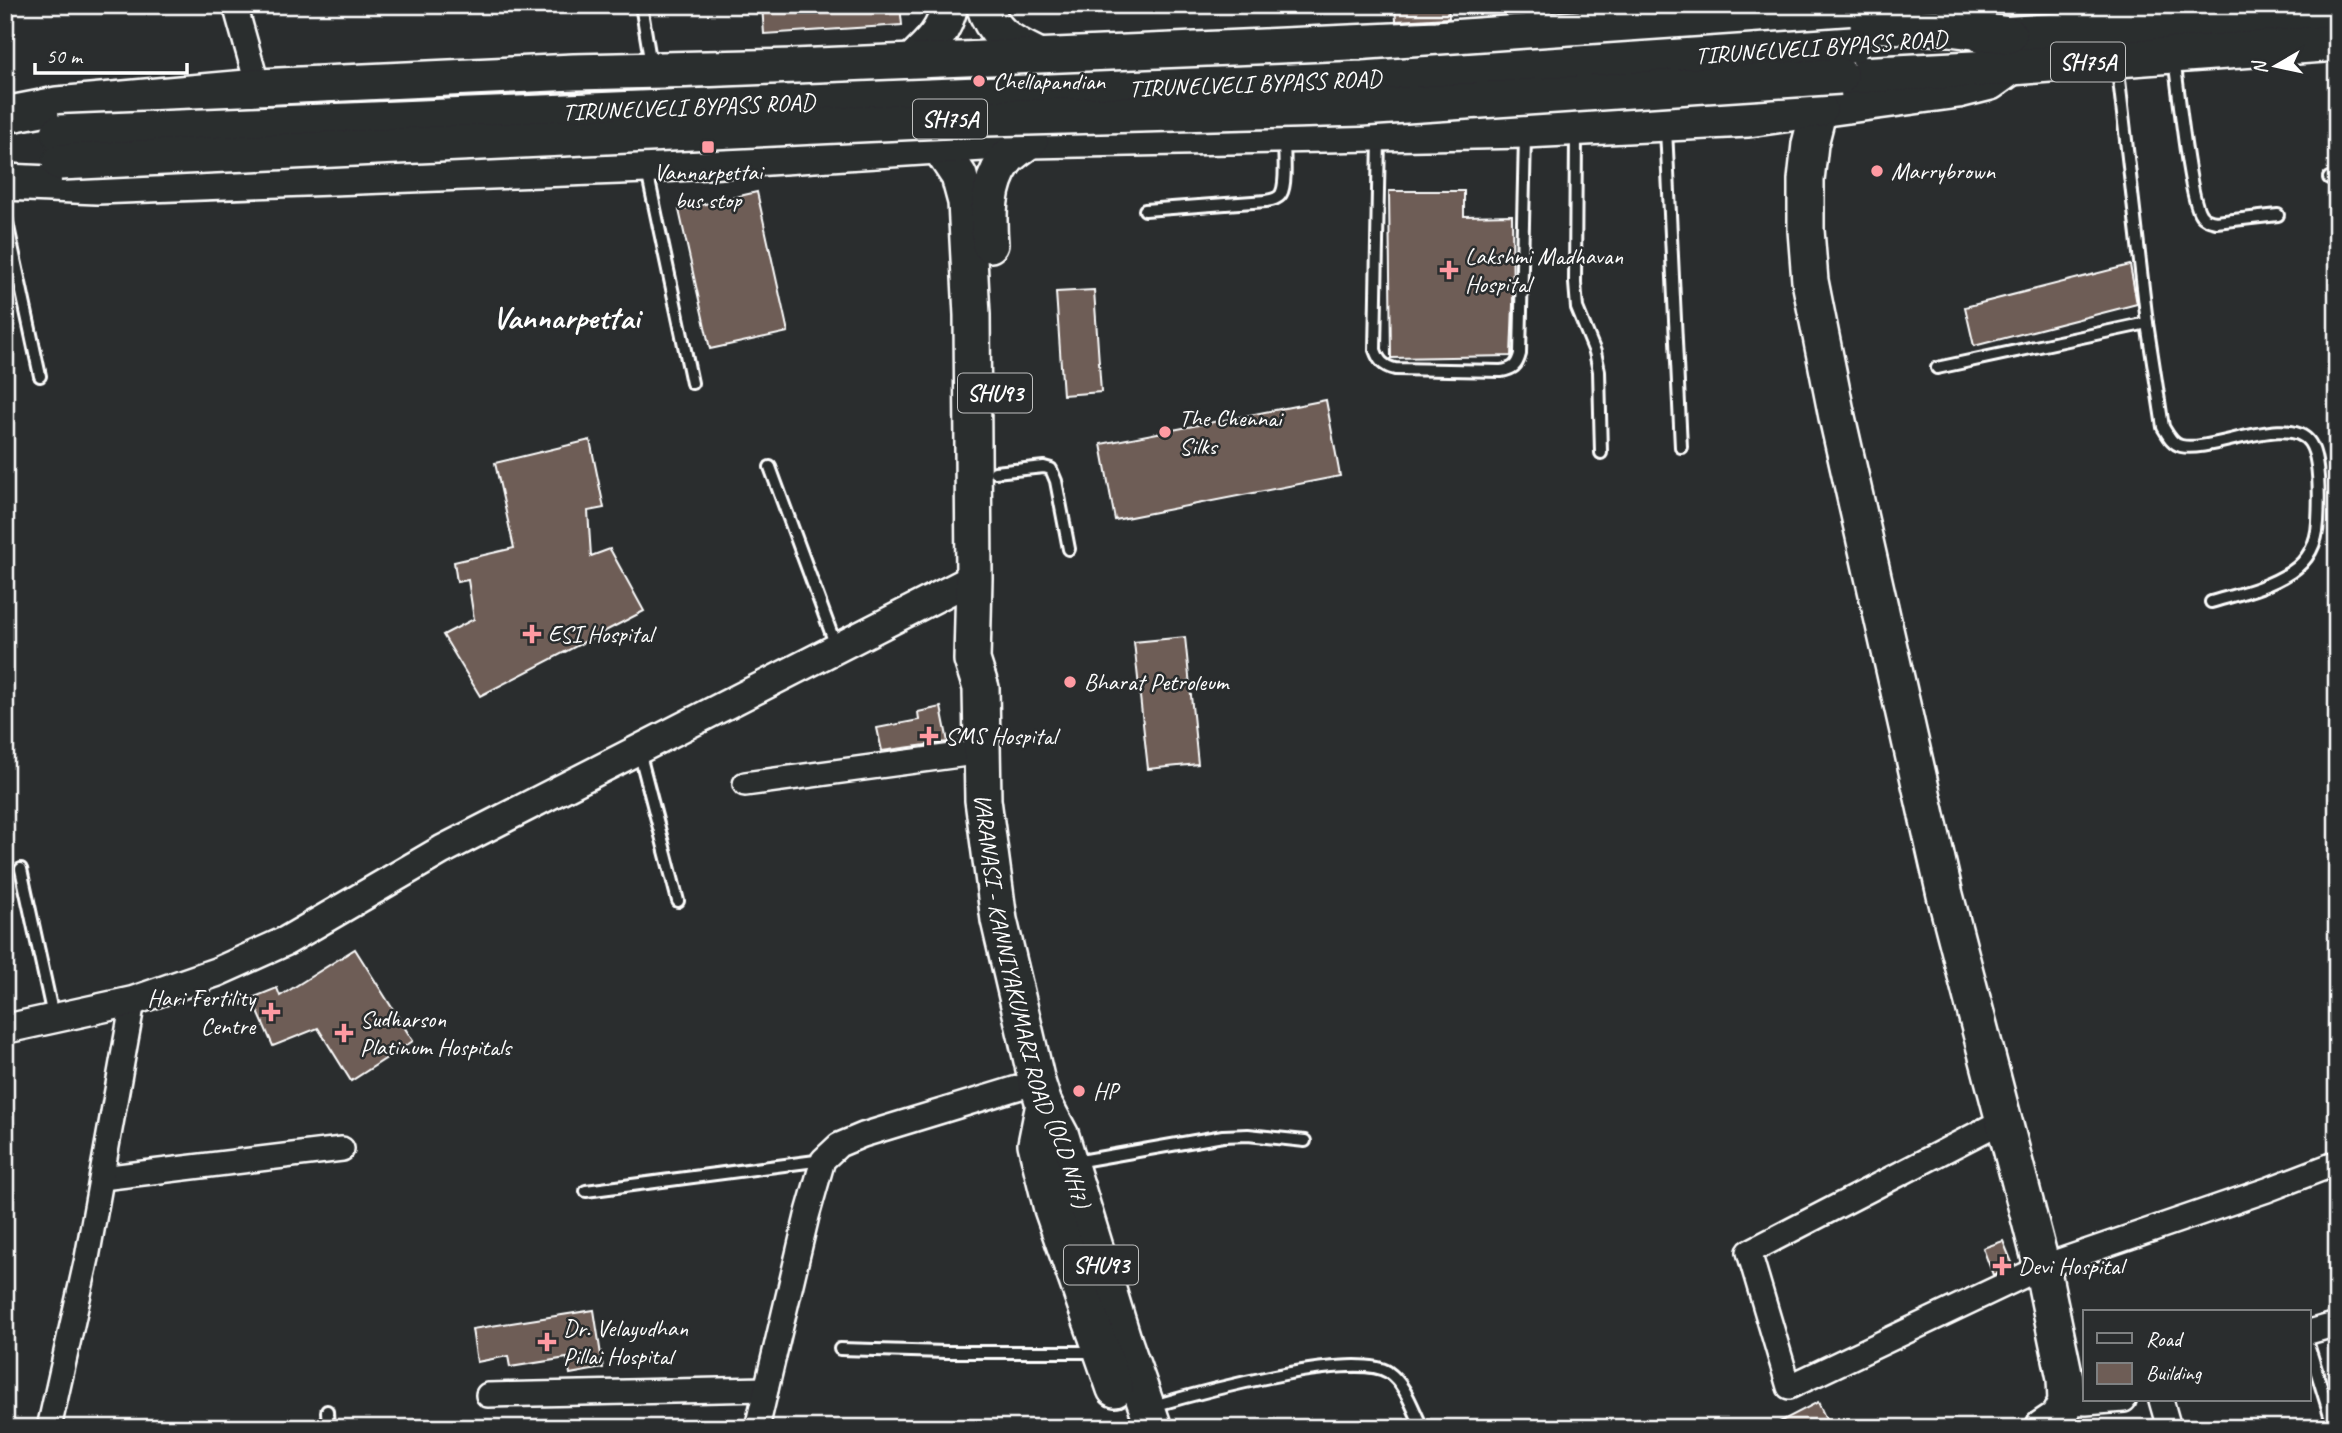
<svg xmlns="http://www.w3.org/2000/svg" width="2342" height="1433" viewBox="0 0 2342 1433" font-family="Caveat,sans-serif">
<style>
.building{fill:#6e5d56;stroke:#fff;stroke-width:2}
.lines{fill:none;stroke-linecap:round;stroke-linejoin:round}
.service-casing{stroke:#fff;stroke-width:16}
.minor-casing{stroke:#fff;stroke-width:28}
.tertiary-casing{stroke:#fff;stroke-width:33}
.primary-casing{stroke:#fff;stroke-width:40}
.service{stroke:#2a2d2e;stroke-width:10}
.minor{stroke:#2a2d2e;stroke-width:23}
.tertiary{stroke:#2a2d2e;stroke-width:28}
.primary{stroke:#2a2d2e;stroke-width:35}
.primary-bridge-casing{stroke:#fff;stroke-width:40;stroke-linecap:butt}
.primary-bridge{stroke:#2a2d2e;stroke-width:35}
.poi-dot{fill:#ff9aa2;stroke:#2a2d2e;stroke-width:2.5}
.labels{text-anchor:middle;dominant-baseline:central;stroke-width:5;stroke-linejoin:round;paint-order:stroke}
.shield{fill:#2a2d2e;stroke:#bfc0c0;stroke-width:2}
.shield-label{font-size:23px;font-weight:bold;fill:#fff}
.street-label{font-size:24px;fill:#fff;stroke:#2a2d2e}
.poi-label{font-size:24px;fill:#fff;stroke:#2a2d2e;text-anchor:start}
.district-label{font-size:32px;font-weight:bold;fill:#fff;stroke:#2a2d2e}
</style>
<rect width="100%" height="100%" fill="#2a2d2e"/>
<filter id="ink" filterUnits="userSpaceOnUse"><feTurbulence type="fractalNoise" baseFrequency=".0143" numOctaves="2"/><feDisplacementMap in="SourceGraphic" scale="14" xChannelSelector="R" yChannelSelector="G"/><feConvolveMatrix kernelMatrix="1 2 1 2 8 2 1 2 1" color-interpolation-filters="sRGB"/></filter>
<g filter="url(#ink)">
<g class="building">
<polygon points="762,5 900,5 902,25 764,34"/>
<polygon points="1395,5 1448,5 1449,18 1396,21"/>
<polygon points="1389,191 1464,191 1464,216 1512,215 1513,305 1511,356 1391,358"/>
<polygon points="757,192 788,332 710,349 679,210"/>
<polygon points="2130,265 2137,304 1974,346 1965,307"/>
<polygon points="1094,290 1101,392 1063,395 1056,292"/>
<polygon points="1326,400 1340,476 1115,520 1101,444"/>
<polygon points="590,440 604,508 588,511 591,556 610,549 644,611 480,696 443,635 474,619 468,580 457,582 454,562 514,548 495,463"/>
<polygon points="1185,637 1198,764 1148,769 1134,642"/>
<polygon points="941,707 948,742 882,751 877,728 919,720 918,712"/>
<polygon points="355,949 413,1041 351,1081 318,1028 273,1046 252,998 277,988 280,996"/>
<polygon points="2003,1241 2013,1265 1993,1275 1983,1248"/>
<polygon points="594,1310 603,1368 570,1374 567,1358 510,1367 508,1356 477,1362 472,1329"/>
<polygon points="1818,1402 1830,1428 1768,1428"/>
</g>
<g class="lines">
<defs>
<g id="service">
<polyline points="641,5 651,65"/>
<path d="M2174 59C2178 84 2189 200 2201 215 2204 219 2210 221 2216 222L2278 215"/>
<path d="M2117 62 2147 323 2163 427C2168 435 2172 444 2181 446 2212 453 2290 412 2310 443 2321 460 2319 503 2318 522 2317 543 2309 560 2291 572 2267 588 2238 594 2211 602"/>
<polyline points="1666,129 1681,447"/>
<polyline points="1576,134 1575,283 1577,308 1595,352 1599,371 1601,453"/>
<path d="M1379 137 1375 350C1379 361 1383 366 1395 369L1501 371C1513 369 1517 366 1520 354L1525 136"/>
<polyline points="647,171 692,383"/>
<polyline points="2329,178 2337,177"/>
<path d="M1145 210 1266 201C1271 200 1278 199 1281 194 1287 184 1284 153 1284 141"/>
<polyline points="5,213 40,376"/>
<polyline points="1937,368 2147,323"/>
<polyline points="770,467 836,646"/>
<polyline points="995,472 1044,467 1051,469 1056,481 1069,549"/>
<polyline points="639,751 678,901"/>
<polyline points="21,869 53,1016"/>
<polyline points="1075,1162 1223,1136 1248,1135 1305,1141"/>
<polyline points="586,1191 823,1160"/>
<polyline points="2309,1347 2334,1428"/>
<polyline points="840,1349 946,1352 1096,1352"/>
<path d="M1153 1406C1194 1394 1354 1350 1388 1372 1404 1383 1411 1404 1419 1421"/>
<polyline points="327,1411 328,1428"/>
</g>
<g id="minor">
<polyline points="235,5 258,87"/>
<polyline points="745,784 982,752"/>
<polyline points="2004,1120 1749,1252 1789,1387 2042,1267 2267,1190 2337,1163"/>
<polyline points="102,1178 342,1149"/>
<polyline points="2309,1332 2337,1324"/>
<polyline points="488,1395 766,1389"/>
<polyline points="2161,1400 2169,1428"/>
<polyline points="2066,1402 2086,1403 2124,1400"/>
<polyline points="49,1428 87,1258 133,1001"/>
<polyline points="757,1428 807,1216 823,1160 839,1145 863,1135 1037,1082"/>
</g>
<polyline id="tertiary" points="5,1029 133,1001 217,972 286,941 442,850 974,578"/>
<g id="primary">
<path d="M984 5C993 35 1010 42 1036 55"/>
<polyline points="1984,36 2337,13"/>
<path d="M912 62C932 43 944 32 950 5"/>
<polyline points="2011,67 1990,82 1958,90 1819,109 1810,144 1806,180 1806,230 1810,281 1837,417 1945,895 2042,1267 2065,1378 2066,1402 2058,1418 2043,1428"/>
<polyline points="1840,76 2011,67 2337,43"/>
<polyline points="5,115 57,105 258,87 574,72 793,67 1220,49 1437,39 1605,27 1778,20 1950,28 2009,35"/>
<path id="s1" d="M939 146 959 176 966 202 972 315 974 578 972 660 981 688 983 800 999 920 1037 1082 1044 1104 1061 1136 1123 1339 1154 1428"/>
<polyline points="5,182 97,186 646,165 1030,140 1525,130 1748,119 1819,109"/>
<path d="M990 244C988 216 987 186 1004 162 1010 153 1021 147 1030 140"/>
<polyline points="1044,1104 1036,1144 1052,1209 1115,1389"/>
</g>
</defs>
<use href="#service" class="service-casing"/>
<use href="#minor" class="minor-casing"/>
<use href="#tertiary" class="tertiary-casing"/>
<use href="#primary" class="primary-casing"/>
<use href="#service" class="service"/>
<use href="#minor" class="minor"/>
<use href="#tertiary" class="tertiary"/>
<use href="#primary" class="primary"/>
<defs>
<g id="primary-bridge">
<path id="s2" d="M59 133 1363 79 1852 45"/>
<polyline points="60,162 985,118 1361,108 1840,76"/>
</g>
</defs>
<use href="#primary-bridge" class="primary-bridge-casing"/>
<use href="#primary-bridge" class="primary-bridge"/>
</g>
</g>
<g class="poi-dot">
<circle cx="979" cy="81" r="7"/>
<rect x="701" y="140" width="14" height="14" rx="3.5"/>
<circle cx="1877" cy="171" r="7"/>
<path d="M1445.5 259.5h7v7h7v7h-7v7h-7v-7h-7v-7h7z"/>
<circle cx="1165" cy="432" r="7"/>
<path d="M528.5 623.5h7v7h7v7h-7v7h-7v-7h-7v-7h7z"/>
<circle cx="1070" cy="682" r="7"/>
<path d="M925.5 725.5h7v7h7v7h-7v7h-7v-7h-7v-7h7z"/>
<path d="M267.5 1001.5h7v7h7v7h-7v7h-7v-7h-7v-7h7z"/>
<path d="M340.5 1022.5h7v7h7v7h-7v7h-7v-7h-7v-7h7z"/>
<circle cx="1079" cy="1091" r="7"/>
<path d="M1998.5 1255.5h7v7h7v7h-7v7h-7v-7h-7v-7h7z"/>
<path d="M543.5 1331.5h7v7h7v7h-7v7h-7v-7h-7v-7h7z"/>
</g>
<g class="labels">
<g class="shield">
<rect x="2051" y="42.5" width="74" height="39" rx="5"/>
<rect x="913" y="99.5" width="74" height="39" rx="5"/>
<rect x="958" y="373.5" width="74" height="39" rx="5"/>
<rect x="1064" y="1245.5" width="74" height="39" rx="5"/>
</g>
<g class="shield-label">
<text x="2088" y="62">SH75A</text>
<text x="950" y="119">SH75A</text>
<text x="995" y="393">SHU93</text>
<text x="1101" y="1265">SHU93</text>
</g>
<g class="street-label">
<text transform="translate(1821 47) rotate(-4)">TIRUNELVELI BYPASS ROAD</text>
<text stroke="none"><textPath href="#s2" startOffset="1197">TIRUNELVELI BYPASS ROAD</textPath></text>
<text stroke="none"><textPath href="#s2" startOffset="630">TIRUNELVELI BYPASS ROAD</textPath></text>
<text stroke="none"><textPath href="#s1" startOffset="870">VARANASI - KANNIYAKUMARI ROAD (OLD NH7)</textPath></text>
</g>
<g class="poi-label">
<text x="993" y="81">Chellapandian</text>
<text x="1891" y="171">Marrybrown</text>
<text x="708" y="172" text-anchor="middle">Vannarpettai<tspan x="708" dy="28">bus stop</tspan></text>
<text x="1465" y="256">Lakshmi Madhavan<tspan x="1465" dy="28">Hospital</tspan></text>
<text x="1179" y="418">The Chennai<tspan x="1179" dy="28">Silks</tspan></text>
<text x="548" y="634">ESI Hospital</text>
<text x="1084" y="682">Bharat Petroleum</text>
<text x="945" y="736">SMS Hospital</text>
<text x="255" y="998" text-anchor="end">Hari Fertility<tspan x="255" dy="28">Centre</tspan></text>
<text x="360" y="1019">Sudharson<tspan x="360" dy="28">Platinum Hospitals</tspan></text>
<text x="1093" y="1091">HP</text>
<text x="2018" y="1266">Devi Hospital</text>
<text x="563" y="1328">Dr. Velayudhan<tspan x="563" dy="28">Pillai Hospital</tspan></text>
</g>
<g class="district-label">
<text x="566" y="317">Vannarpettai</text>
</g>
</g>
<rect width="2342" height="1433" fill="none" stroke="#2a2d2e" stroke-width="28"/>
<rect x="14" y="14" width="2314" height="1405" fill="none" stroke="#fff" stroke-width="2.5" filter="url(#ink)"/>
<rect x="2083" y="1310" width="228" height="91" fill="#2a2d2e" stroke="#7f8182" stroke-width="2"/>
<rect x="2097" y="1333" width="35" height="10" fill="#2a2d2e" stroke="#7f8182" stroke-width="2"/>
<text x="2146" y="1346" font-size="21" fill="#ffffff">Road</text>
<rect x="2097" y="1363" width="35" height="21" fill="#6e5d56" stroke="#7f8182" stroke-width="2"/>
<text x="2146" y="1380" font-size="21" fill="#ffffff">Building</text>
<g transform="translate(2276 66) rotate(261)" stroke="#2a2d2e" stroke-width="5" paint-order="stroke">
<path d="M0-5L12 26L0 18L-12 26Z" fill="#ffffff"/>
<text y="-10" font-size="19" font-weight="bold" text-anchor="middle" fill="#ffffff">N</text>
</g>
<path d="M35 63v10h152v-10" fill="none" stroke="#ffffff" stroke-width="3.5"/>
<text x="46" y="63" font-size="21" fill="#ffffff" stroke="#2a2d2e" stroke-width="5" paint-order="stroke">50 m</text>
</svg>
